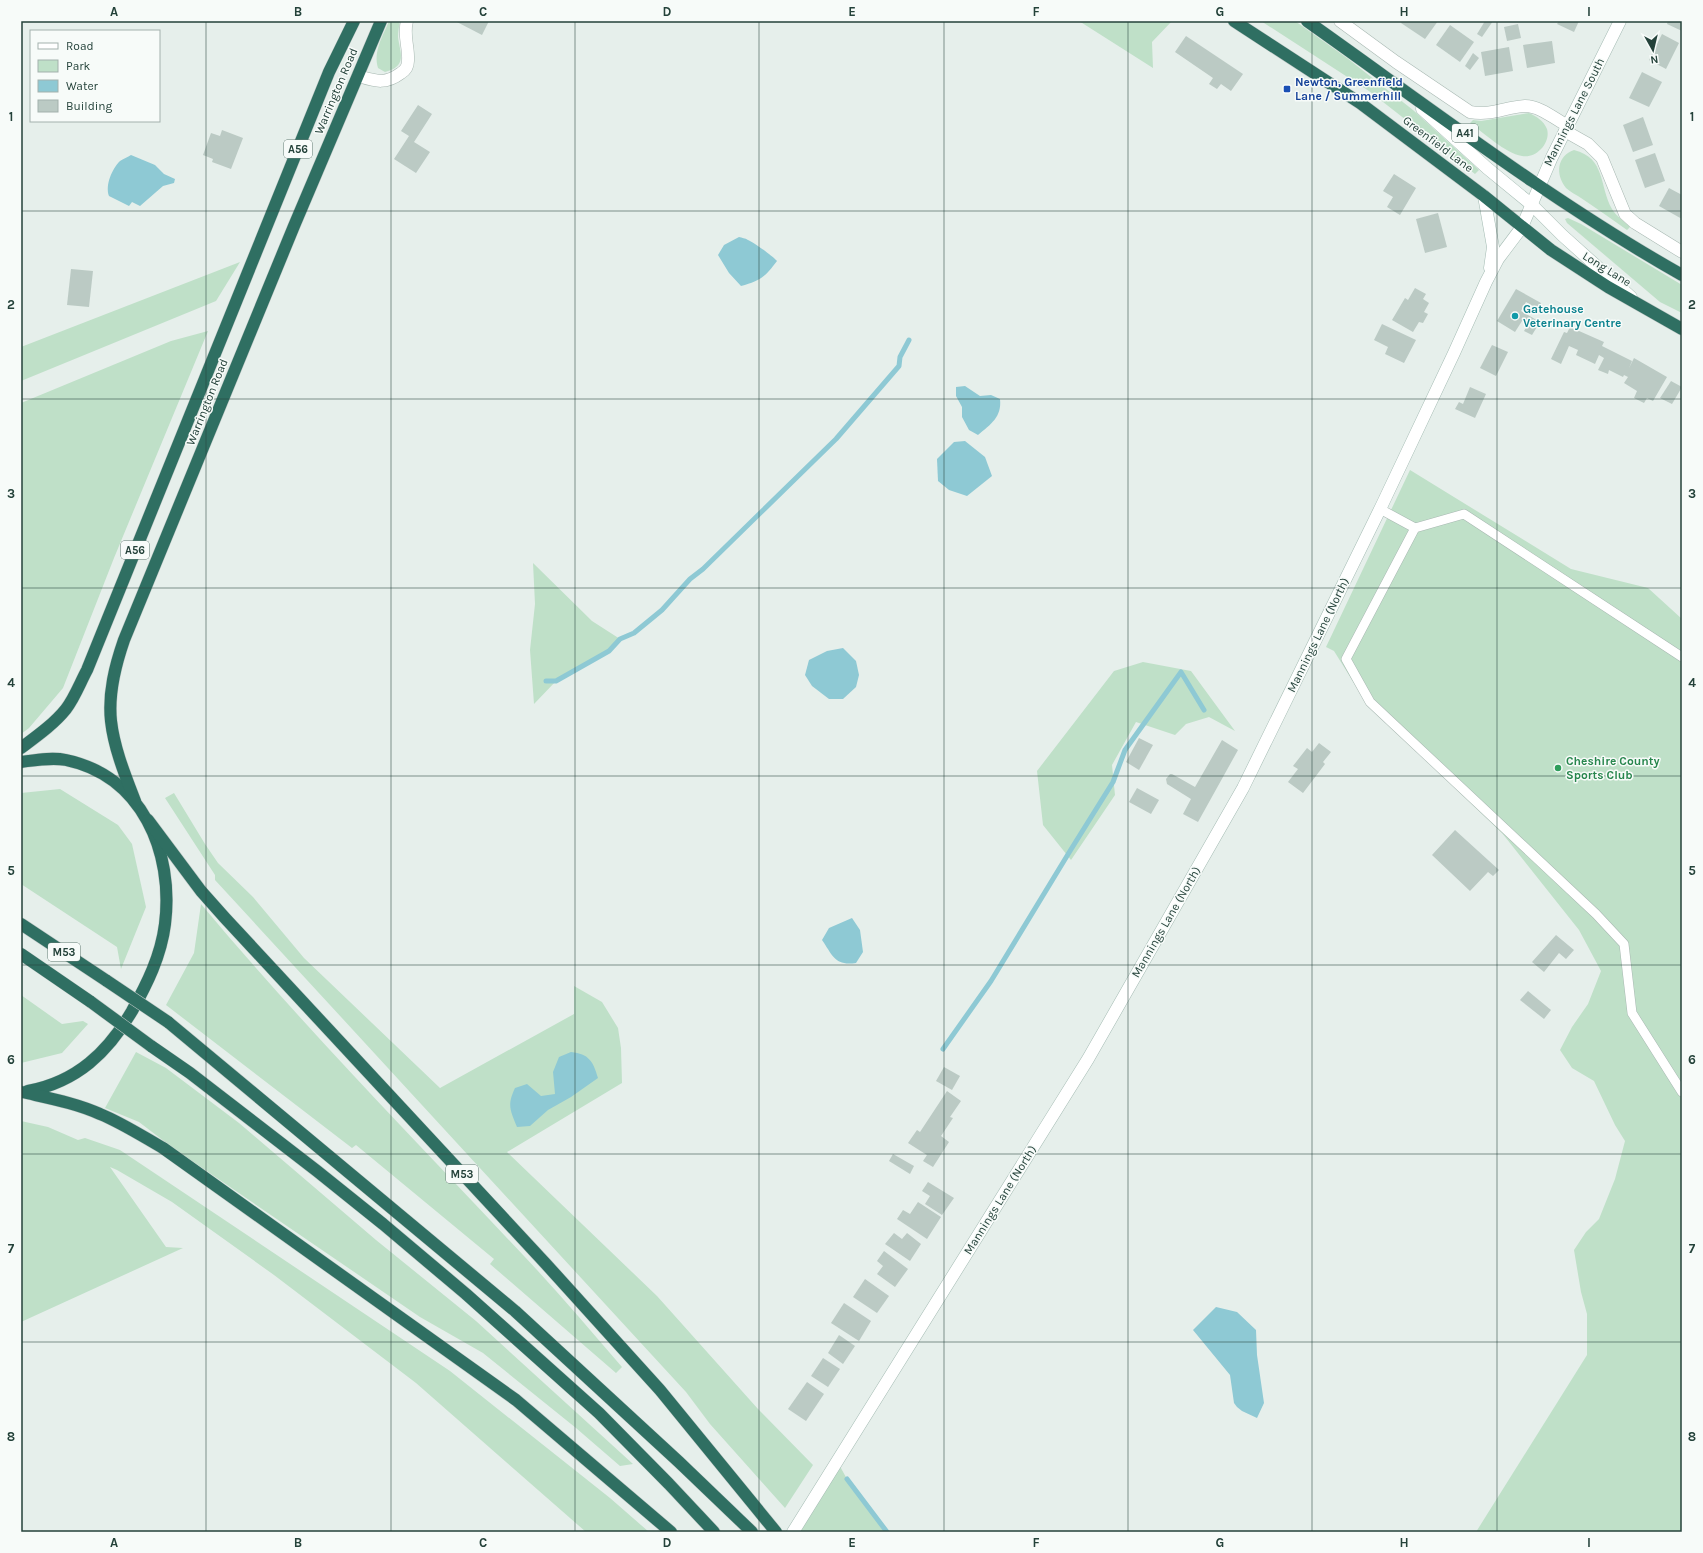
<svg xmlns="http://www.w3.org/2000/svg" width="1703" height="1553" viewBox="0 0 1703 1553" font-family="Karla,sans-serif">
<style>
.green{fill:#bfe0c8}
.water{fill:#8ec9d4}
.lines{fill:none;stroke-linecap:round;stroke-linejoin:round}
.stream{stroke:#8ec9d4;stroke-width:5}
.building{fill:#bbcac4}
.lane-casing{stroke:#a8b8b2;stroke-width:10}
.street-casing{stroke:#a8b8b2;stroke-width:13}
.secondary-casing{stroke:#a4bbb3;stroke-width:13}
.highway-casing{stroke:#c2cac8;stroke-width:13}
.lane{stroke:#fff;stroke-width:9}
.street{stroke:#fff;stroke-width:12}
.secondary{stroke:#fff;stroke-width:12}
.highway{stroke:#2f6f62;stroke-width:12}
.highway-bridge-casing{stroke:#c2cac8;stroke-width:13;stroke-linecap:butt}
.highway-bridge{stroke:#2f6f62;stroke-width:12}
.grid{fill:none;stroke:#24423a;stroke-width:1;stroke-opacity:0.55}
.transit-dot{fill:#1a4fb4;stroke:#f7fbf9;stroke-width:1.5}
.culture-dot{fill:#0f9aa8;stroke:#f7fbf9;stroke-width:1.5}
.leisure-dot{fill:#2e9e5b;stroke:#f7fbf9;stroke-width:1.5}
.labels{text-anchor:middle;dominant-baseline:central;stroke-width:3;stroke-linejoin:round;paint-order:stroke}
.shield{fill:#f7fbf9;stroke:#637a73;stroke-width:1}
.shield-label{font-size:11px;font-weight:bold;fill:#24423a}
.transit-label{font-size:12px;font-weight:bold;fill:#164399;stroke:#f7fbf9;text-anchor:start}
.street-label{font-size:12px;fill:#24423a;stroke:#f7fbf9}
.culture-label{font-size:12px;font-weight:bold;fill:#0d838f;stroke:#f7fbf9;text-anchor:start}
.leisure-label{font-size:12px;font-weight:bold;fill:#27864d;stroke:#f7fbf9;text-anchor:start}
.neatline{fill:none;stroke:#24423a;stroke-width:1.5}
.grid-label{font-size:13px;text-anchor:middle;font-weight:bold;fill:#24423a}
</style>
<rect width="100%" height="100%" fill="#e6efeb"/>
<g class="green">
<path d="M389 21H400C399 26 398 32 398 37 400 53 408 66 385 72L378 68C373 51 383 36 389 21Z"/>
<polygon points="1079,21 1172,21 1152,42 1153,68"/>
<polygon points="1261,21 1295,21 1347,58 1413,110 1479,170 1475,174 1369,91"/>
<path d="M1529 113C1536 116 1544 121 1547 129 1551 143 1536 159 1522 156 1505 153 1484 133 1470 123L1473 120 1481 121Z"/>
<path d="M1574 150C1606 158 1599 186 1612 209 1616 216 1624 221 1630 227L1627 230C1612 219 1597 209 1581 198 1577 195 1570 192 1566 188 1555 174 1557 156 1574 150Z"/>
<polygon points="1568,218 1581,224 1682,285 1682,313 1660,302 1567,223 1565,219"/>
<polygon points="240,262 216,301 21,381 21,347"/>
<polygon points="208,331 114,558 63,688 29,728 21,734 21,403 171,341"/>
<polygon points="1410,470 1571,569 1648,588 1682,619 1682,1532 1476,1532 1587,1355 1587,1314 1581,1292 1574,1250 1586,1232 1599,1219 1615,1179 1625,1141 1615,1125 1594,1081 1572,1068 1560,1050 1572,1027 1588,1004 1601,971 1579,930 1502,833 1367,704 1334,651 1326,647"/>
<polygon points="533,563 592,621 620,639 609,651 556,681 534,704 530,650 535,604"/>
<polygon points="1143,662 1191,671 1235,731 1209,717 1186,724 1175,735 1136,722 1112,765 1115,795 1071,860 1043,825 1037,771 1114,671"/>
<polygon points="60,789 118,825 132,844 146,907 121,969 117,947 21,884 21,793"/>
<polygon points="174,793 205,844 218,863 253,897 304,958 440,1088 574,1014 574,986 602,1002 618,1028 621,1048 622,1083 507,1152 657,1296 758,1409 813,1465 785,1508 710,1424 686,1392 215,880 215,875 165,798"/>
<path d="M201 904C303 1026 415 1140 524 1256 558 1292 590 1330 622 1367L616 1373 490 1264 494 1259 356 1145 352 1148 166 1005 194 953Z"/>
<polygon points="21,995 62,1024 83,1021 88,1024 62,1053 21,1063"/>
<polygon points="136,1052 166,1068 239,1123 376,1240 476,1321 633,1464 620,1466 576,1428 483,1353 420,1317 173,1148 139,1122 105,1108"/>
<polygon points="21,1121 48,1127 78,1140 85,1138 120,1150 450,1371 610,1498 649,1532 586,1532 416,1383 274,1275 172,1202 117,1170 110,1167 166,1247 183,1248 21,1322"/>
<polygon points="837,1461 847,1479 887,1532 798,1532"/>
</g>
<g class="water">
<path d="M131 155 155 165 164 174 175 179 174 183 163 186 140 206 132 202 129 206 109 196C105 185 112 169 120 161 123 159 128 157 131 155Z"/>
<path d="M739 237C742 238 745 238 748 240 752 241 775 258 777 261 765 277 760 281 741 286L729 273 718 255 724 245Z"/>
<path d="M965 386 980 396 991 395 1000 399C1002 417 991 424 978 435L969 430 962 417V407L956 396V387Z"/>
<polygon points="965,441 985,457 992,476 967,496 949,490 938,481 937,459 954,442"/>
<polygon points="843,648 856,661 859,675 856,687 843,699 829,699 812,686 805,675 809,660 827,651"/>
<path d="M852 918 860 930 863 952 856 963C835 966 833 956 822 940L829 928Z"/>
<path d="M571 1052C589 1054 593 1061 598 1078L571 1097 548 1110 530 1126 517 1127C510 1110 507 1105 515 1088L527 1084 541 1096 555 1094 553 1072 559 1057Z"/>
<polygon points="1216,1307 1237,1312 1256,1330 1257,1355 1264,1403 1257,1418 1242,1411 1237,1407 1234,1403 1230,1375 1193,1330"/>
</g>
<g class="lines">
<g class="stream">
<polyline points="546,681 556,681 609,651 620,639 634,633 662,610 690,579 703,569 836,439 899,366 900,357 909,340"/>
<polyline points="943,1049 991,981 1070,851 1113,782 1125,750 1181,672 1204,710"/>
<polyline points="847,1479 887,1532"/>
</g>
</g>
<g class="building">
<polygon points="455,21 489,21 482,35"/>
<polygon points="1402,21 1438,21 1425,39 1401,23"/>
<polygon points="1485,21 1493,21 1482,37 1477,34"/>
<polygon points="1559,21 1579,21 1574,32 1557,24"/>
<polygon points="1668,21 1682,21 1682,31 1667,24"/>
<polygon points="1518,24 1521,38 1507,41 1504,27"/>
<polygon points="1450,25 1474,42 1460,62 1436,45"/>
<polygon points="1662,34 1679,43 1666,69 1649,60"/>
<polygon points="1186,36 1243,74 1231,91 1221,84 1217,89 1209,84 1213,78 1175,52"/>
<polygon points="1552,41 1555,63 1527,68 1523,45"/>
<polygon points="1509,47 1513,71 1485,76 1481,52"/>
<polygon points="1473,53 1479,58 1470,70 1465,66"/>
<polygon points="1642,72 1662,82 1649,107 1629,98"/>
<polygon points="418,105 432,114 414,142 430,152 416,173 394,159 409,136 401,131"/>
<polygon points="1643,117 1653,145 1633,152 1623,125"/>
<polygon points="222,130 243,138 231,169 212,162 213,159 203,155 211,133 220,136"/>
<polygon points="1655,153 1665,181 1645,188 1635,160"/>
<polygon points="1394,174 1416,188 1400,215 1387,207 1393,197 1383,191"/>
<polygon points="1669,188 1682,195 1682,219 1659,206"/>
<polygon points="1438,213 1447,247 1425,253 1416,219"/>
<polygon points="71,269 93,271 89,307 67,305"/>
<polygon points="1415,288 1426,294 1423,299 1429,303 1424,312 1428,314 1423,323 1419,322 1413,332 1392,320 1405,298 1408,300"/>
<polygon points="1516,289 1541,303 1538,309 1526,302 1521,311 1540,322 1532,335 1524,331 1528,324 1522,321 1515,332 1497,321"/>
<polygon points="1382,324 1416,340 1404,363 1385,354 1388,347 1374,340"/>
<polygon points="1570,327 1604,342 1602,346 1632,361 1629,368 1634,358 1667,377 1653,401 1647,398 1644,403 1634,398 1637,391 1624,383 1628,377 1624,375 1623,377 1609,370 1608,374 1598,370 1604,358 1599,355 1595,364 1576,355 1578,350 1569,346 1561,364 1551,359 1564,332 1567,333"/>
<polygon points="1492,345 1508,352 1496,376 1480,368"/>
<polygon points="1671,381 1682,387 1672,404 1660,398"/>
<polygon points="1470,387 1486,394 1475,418 1455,409 1459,402 1463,404"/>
<polygon points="1139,738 1153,745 1139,770 1126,762"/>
<polygon points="1222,740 1238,750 1198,822 1183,814 1191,799 1167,784 1166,779 1170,774 1172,774 1195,787"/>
<polygon points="1319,743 1331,752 1323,762 1325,764 1303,793 1288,782 1298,769 1293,766 1307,748 1312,752"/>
<polygon points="1137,788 1159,800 1151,814 1129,802"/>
<polygon points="1455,830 1499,870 1493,876 1488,872 1470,891 1432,855"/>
<polygon points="1556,935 1574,950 1566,959 1559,953 1544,972 1532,962"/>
<polygon points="1528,991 1551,1010 1544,1019 1520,1000"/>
<polygon points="944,1067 960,1076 952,1090 936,1081"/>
<polygon points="947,1091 961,1101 950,1117 953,1118 941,1136 949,1142 933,1167 923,1161 927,1155 908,1143 917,1130 920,1132"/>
<polygon points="893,1154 914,1166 910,1174 889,1161"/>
<polygon points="928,1182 954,1198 942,1215 925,1204 930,1196 922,1191"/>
<polygon points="918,1202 941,1217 927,1239 897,1219 903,1210 910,1214"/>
<polygon points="894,1233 902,1239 907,1233 921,1244 910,1261 885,1244"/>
<polygon points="884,1251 908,1269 895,1287 877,1274 883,1266 877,1261"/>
<polygon points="865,1279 889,1296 877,1313 853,1297"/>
<polygon points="844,1303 871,1321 859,1341 831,1323"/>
<polygon points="839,1335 855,1346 843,1364 828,1353"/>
<polygon points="823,1358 840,1369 828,1387 811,1376"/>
<polygon points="807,1382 824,1394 806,1421 788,1409"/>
</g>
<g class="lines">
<defs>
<g id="lane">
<polyline points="1380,509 1415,528"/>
<polyline points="1682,657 1464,514 1415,528 1346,659 1370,702 1596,914 1624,944 1632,1013 1682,1092"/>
</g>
<g id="street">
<path d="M1340 21 1396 62 1470 112C1491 116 1505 107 1525 106 1540 106 1555 119 1568 126"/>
<path d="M358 76C375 81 385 85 401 73 406 70 408 66 408 61 409 46 403 36 407 21"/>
<polyline points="1565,131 1588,144 1602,158 1625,214 1635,223 1682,252"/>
</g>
<g id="secondary">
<polyline points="1422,109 1487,168 1532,205 1562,235 1631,297"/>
<polyline points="1484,196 1493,247 1490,268"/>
<polyline points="793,1532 1088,1059 1243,788 1382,505 1454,353 1486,282 1498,259 1522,227 1552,157 1620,21"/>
</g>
<g id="highway">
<polyline points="1234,21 1360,103 1484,196 1551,250 1608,287 1682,329"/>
<path d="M1307 21C1430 108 1551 201 1682 275"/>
<path d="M21 748C37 736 54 724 66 709 75 697 80 683 87 670L329 72 354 21"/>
<path d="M21 762C36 760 52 757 66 760 142 776 174 852 165 924 161 956 147 984 132 1011 108 1052 77 1082 28 1091"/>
<path d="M135 801C125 775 114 748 111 721 108 693 115 666 124 640L294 226 381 21"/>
<polyline points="148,820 201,891 225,918 546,1264 660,1390 776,1532"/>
<polyline points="21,924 107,981"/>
<polyline points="21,954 91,1002"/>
<polyline points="168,1022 515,1311 679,1462 752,1532"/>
<polyline points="151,1046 190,1073 317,1171 383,1224 466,1294 599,1413 669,1484 714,1532"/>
<path d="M22 1092C48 1098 76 1103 100 1114 122 1123 142 1136 163 1148L516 1400 671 1532"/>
</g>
</defs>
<use href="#lane" class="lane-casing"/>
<use href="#street" class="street-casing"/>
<use href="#secondary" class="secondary-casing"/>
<use href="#highway" class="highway-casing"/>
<use href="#lane" class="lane"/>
<use href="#street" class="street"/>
<use href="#secondary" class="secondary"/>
<use href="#highway" class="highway"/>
<defs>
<g id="highway-bridge">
<polyline points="107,981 168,1022"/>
<polyline points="91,1002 151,1046"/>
</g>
</defs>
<use href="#highway-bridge" class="highway-bridge-casing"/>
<use href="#highway-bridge" class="highway-bridge"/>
</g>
<path class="grid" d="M206 21V1532M391 21V1532M575 21V1532M759 21V1532M944 21V1532M1128 21V1532M1312 21V1532M1497 21V1532M21 211H1682M21 399H1682M21 588H1682M21 776H1682M21 965H1682M21 1154H1682M21 1342H1682"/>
<rect class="transit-dot" x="1283" y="85" width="8" height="8" rx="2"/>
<circle class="culture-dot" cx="1515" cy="316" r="4"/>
<circle class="leisure-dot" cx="1558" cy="768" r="4"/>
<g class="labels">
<g class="shield">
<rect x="1452" y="124" width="26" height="18" rx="3"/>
<rect x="284" y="140" width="28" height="18" rx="3"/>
<rect x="121" y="541" width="28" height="18" rx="3"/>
<rect x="48" y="943" width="32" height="18" rx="3"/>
<rect x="446" y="1165" width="32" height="18" rx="3"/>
</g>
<g class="shield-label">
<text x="1465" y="133">A41</text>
<text x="298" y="149">A56</text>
<text x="135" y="550">A56</text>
<text x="64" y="952">M53</text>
<text x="462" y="1174">M53</text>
</g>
<g class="transit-label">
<text x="1295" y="82">Newton, Greenfield<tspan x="1295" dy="14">Lane / Summerhill</tspan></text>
</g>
<g class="street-label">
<text transform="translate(336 91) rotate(-67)">Warrington Road</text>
<text transform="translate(1574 112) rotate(-63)">Mannings Lane South</text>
<text transform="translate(1438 144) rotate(37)">Greenfield Lane</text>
<text transform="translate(1607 269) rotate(32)">Long Lane</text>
<text transform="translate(207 402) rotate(-68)">Warrington Road</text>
<text transform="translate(1318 635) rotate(-64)">Mannings Lane (North)</text>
<text transform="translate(1166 922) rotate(-60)">Mannings Lane (North)</text>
<text transform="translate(1000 1200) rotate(-58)">Mannings Lane (North)</text>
</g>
<g class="culture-label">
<text x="1523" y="309">Gatehouse<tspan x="1523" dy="14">Veterinary Centre</tspan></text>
</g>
<g class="leisure-label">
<text x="1566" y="761">Cheshire County<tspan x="1566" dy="14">Sports Club</tspan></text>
</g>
</g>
<rect width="1703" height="1553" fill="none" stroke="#f7fbf9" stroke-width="44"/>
<rect x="30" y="30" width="130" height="92" fill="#f7fbf9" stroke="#a3b1ad"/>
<rect x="38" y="43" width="20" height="6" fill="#ffffff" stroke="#a3b1ad"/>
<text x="66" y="50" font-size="12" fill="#24423a">Road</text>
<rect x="38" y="60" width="20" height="12" fill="#bfe0c8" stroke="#a3b1ad"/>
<text x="66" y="70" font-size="12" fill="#24423a">Park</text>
<rect x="38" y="80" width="20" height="12" fill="#8ec9d4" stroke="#a3b1ad"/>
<text x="66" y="90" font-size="12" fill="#24423a">Water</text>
<rect x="38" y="100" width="20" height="12" fill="#bbcac4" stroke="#a3b1ad"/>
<text x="66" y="110" font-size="12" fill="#24423a">Building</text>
<g transform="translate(1653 50) rotate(172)" stroke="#f7fbf9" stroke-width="3" paint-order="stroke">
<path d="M0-3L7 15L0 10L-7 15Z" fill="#24423a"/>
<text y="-6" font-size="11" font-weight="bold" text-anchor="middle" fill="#24423a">N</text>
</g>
<rect x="22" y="22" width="1659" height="1509" class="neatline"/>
<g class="grid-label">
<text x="114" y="16">A</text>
<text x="298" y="16">B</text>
<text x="483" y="16">C</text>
<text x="667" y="16">D</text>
<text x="852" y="16">E</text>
<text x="1036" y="16">F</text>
<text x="1220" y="16">G</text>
<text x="1404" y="16">H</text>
<text x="1589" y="16">I</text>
<text x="11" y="121">1</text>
<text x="1692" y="121">1</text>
<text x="11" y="309">2</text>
<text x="1692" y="309">2</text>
<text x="11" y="498">3</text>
<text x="1692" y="498">3</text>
<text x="11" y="687">4</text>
<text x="1692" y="687">4</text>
<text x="11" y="875">5</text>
<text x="1692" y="875">5</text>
<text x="11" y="1064">6</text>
<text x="1692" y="1064">6</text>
<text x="11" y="1253">7</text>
<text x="1692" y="1253">7</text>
<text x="11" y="1441">8</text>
<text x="1692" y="1441">8</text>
<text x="114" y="1547">A</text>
<text x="298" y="1547">B</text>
<text x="483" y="1547">C</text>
<text x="667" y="1547">D</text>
<text x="852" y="1547">E</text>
<text x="1036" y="1547">F</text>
<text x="1220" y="1547">G</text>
<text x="1404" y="1547">H</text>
<text x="1589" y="1547">I</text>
</g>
</svg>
